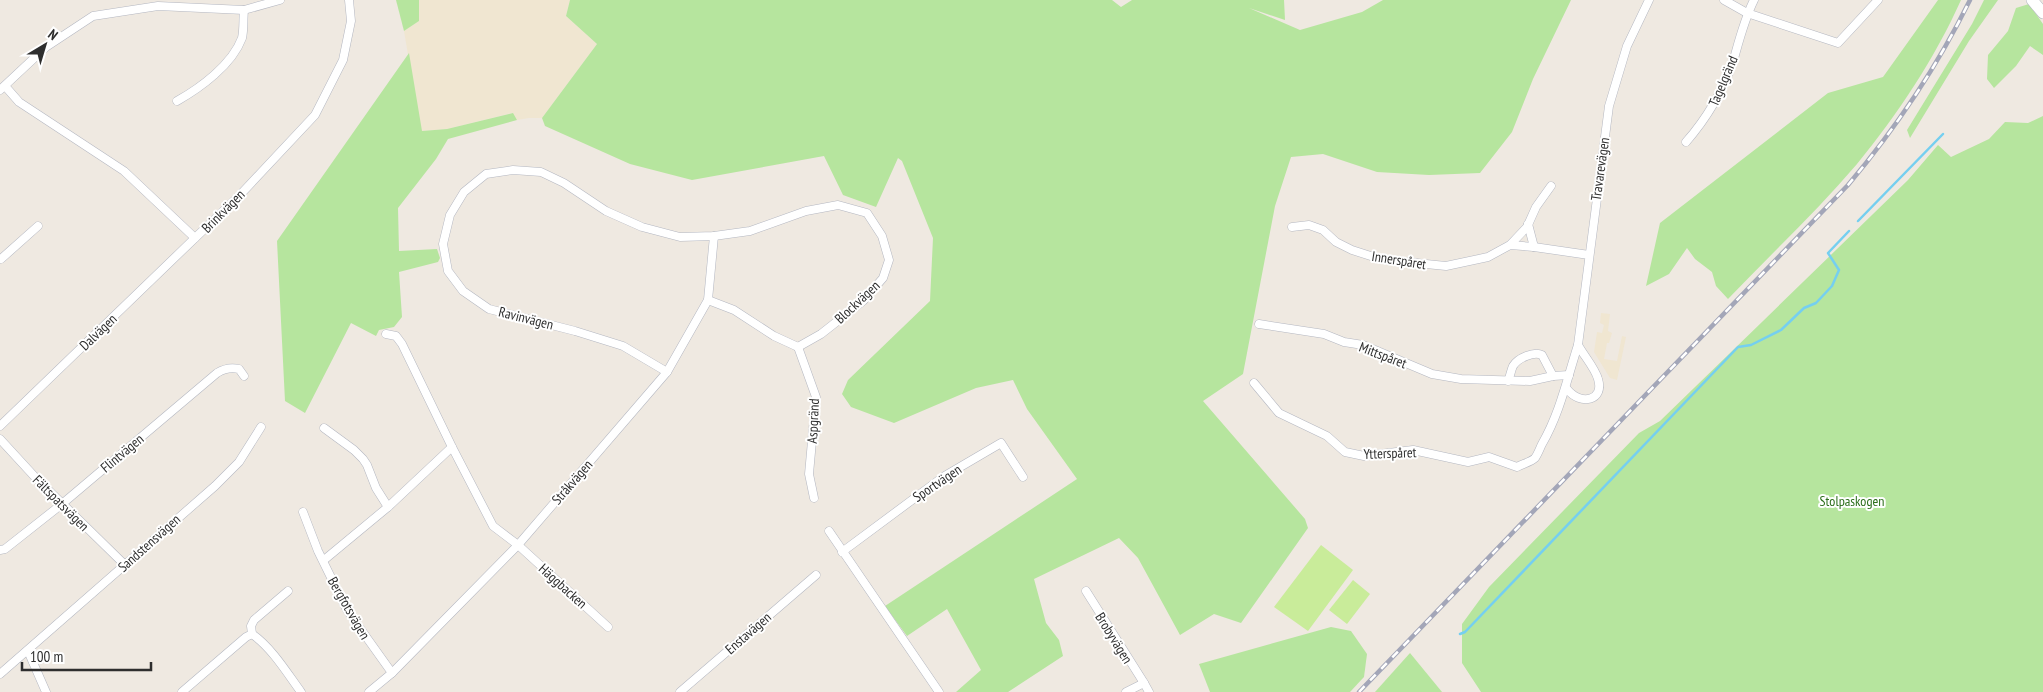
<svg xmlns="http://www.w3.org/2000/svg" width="2043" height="692" viewBox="0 0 2043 692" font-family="'PT Sans Narrow',sans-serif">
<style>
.education{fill:#f0e6d1}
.green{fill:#b6e59e}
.pitch{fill:#c9ec9a}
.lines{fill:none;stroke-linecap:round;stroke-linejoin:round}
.stream{stroke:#75cff0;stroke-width:2.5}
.minor-casing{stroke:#b4b7c1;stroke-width:9}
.secondary-casing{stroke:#b4b7c1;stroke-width:12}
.minor{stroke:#fff;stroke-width:8}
.secondary{stroke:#fff;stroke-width:11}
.rail-casing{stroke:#a3a6b8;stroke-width:4.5}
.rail{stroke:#fff;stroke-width:2.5;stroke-dasharray:8;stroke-linecap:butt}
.labels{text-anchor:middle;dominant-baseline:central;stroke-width:4;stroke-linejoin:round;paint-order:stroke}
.street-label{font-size:14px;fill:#2e2e2e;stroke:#fff}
.park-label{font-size:14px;fill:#2c6e1b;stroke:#fff}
</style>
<rect width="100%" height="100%" fill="#efe9e1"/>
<g class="education">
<polygon points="419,0 570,0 566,16 597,44 542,118 529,118 517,120 512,113 447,129 421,131 404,31 419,21"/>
<polygon points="1601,313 1610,314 1608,331 1612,333 1609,343 1607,343 1604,359 1617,361 1622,336 1626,337 1617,380 1610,378 1594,352 1597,332 1602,333 1604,325 1600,323"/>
</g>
<g class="green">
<polygon points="396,0 419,0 419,21 404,31"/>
<polygon points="570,0 1112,0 1121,7 1132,0 1284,0 1285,20 1249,8 1300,30 1362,12 1383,0 1571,0 1533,79 1512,132 1480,173 1429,175 1377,172 1323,154 1291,157 1275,206 1243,374 1203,401 1305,519 1308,528 1241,623 1214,614 1180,635 1138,558 1119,538 1034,579 1046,623 1059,640 1063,656 1008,692 956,692 981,670 947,609 907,636 885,606 1077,479 1027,409 1013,380 976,388 894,423 851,407 842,394 848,380 930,301 933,238 902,161 898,158 876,207 843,195 824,156 692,180 630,164 545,126 542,118 597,44 566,16"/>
<path d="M1938 0H1961C1935 58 1898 114 1857 164 1817 211 1771 254 1728 299L1716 286 1712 272 1695 259 1687 248 1669 274 1646 286 1660 223 1828 93 1883 77Z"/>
<polygon points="1984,0 1998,0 1969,41 1910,138 1907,130 1972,24"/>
<polygon points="2029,4 2043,24 2043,55 2030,46 2016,66 1994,88 1987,79 1988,55 2008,31 2016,8"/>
<polygon points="409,53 422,131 447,129 513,113 517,120 448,139 436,159 398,208 399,251 437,249 440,258 438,262 399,272 402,317 394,327 379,330 376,336 351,323 305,413 285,401 277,241"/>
<polygon points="2043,116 2043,692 1481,692 1462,663 1462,624 1489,587 1639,433 1660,421 1908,180 1938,145 1951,157 1989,139 2005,122 2028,123"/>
<polygon points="1331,627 1351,631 1367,654 1364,677 1350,692 1210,692 1199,664"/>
<polygon points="1410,653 1442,692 1375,692"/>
</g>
<g class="pitch">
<polygon points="1321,545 1353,570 1308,631 1274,607"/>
<polygon points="1353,580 1370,594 1347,624 1329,610"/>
</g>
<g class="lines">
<g class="stream">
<polyline points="1858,221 1943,134"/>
<polyline points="1460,634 1465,632 1738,347 1751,345 1781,330 1804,308 1816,303 1832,286 1839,270 1828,253 1849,231"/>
</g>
<defs>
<g id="minor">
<polyline points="1724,0 1747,13 1838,43 1878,0"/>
<polyline points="5,86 19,102 124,171 195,238 239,196 315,115 343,60 351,21 349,0"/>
<polyline points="0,90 46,47 93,16 158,6 244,10 280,0"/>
<path d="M177 101C200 88 232 65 242 38 244 30 243 19 244 10"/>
<path d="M1686 142C1707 118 1722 93 1733 62 1739 41 1744 20 1754 0"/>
<polyline points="1528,224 1534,247"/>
<polyline points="1292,227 1309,225 1323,230 1336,242 1352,250 1380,259 1416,263 1446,266 1488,257 1510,245 1534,247 1589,255"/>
<polyline points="1510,245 1527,227 1536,207 1551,186"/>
<polyline points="1,259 38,226"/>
<polyline points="708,300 734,310 774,336 798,347"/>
<polyline points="1259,324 1324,334 1344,342 1363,345 1432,374 1461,379 1530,381 1553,376 1569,375"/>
<polyline points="386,334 396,336 402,344 452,447 493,526 518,545 608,627"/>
<polyline points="798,347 816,397 809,474 814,498"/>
<polyline points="667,372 623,346 575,331 489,309 463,291 448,271 443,244 450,215 464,192 486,174 513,170 541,172 564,183 606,211 642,227 680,237 714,236 750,231 806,211 838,205 867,213 882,236 889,260 883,278 863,301 821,334 798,347"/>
<path d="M1508 381C1510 377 1511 370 1513 366 1518 358 1534 351 1542 355L1553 376"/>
<path d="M1254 383 1279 413 1327 436 1345 452 1364 456 1413 450 1468 462 1489 457 1517 467C1522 464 1531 462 1535 458 1538 454 1540 448 1542 444 1560 413 1567 379 1578 345L1609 106 1627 46 1649 0"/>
<path d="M1567 389C1580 406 1605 401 1598 379 1595 368 1584 356 1578 345"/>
<polyline points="0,426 195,238"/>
<polyline points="324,428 354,450 363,459 367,465 376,488 388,507"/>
<polyline points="0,439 34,476 125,565"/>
<polyline points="303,512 318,551 347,610 392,673"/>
<polyline points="829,531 939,692"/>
<path d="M0 550 5 549 62 504 217 373C225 368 231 367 239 369L244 376"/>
<polyline points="842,552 943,477 1001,443 1023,477"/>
<polyline points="324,560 388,507 452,447"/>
<polyline points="1086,591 1144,683 1126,692"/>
<path d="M252 634C272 648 287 673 301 692"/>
<polyline points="28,651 46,692"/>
<polyline points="0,674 215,486 239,462 261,427"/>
<polyline points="1144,683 1149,692"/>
<polyline points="182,692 246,637 252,634 251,626 254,620 288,591"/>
<polyline points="369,692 392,673 518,545 667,372 708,300 714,236"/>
<polyline points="680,692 816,575"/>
</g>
<polyline id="secondary" points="2032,0 2043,13"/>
</defs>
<use href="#minor" class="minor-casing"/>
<use href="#secondary" class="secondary-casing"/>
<use href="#minor" class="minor"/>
<use href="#secondary" class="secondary"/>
<defs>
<path id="rail" d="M1359 692 1848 185C1896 128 1937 67 1970 0"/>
</defs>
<use href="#rail" class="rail-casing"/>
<use href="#rail" class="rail"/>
</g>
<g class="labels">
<g class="street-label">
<text transform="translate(1723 81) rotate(-67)">Tagelgränd</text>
<text transform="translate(1600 169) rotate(-82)">Travarevägen</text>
<text transform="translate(223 211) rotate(-45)">Brinkvägen</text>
<text transform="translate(1399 260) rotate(9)">Innerspåret</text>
<text transform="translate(857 302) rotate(-43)">Blockvägen</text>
<text transform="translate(526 318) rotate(14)">Ravinvägen</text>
<text transform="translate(98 332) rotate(-44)">Dalvägen</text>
<text transform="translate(1383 355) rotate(21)">Mittspåret</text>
<text transform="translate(813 421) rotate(-87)">Aspgränd</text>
<text transform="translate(122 453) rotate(-40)">Flintvägen</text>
<text transform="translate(1390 453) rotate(-2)">Ytterspåret</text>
<text transform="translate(572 482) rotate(-49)">Stråkvägen</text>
<text transform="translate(937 483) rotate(-34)">Sportvägen</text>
<text transform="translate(61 503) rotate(45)">Fältspatsvägen</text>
<text transform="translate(149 543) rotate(-42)">Sandstensvägen</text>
<text transform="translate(563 586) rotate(42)">Häggbacken</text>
<text transform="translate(349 608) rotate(60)">Bergfotsvägen</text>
<text transform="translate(748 633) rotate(-41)">Enstavägen</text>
<text transform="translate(1114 638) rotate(58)">Brobyvägen</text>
</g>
<g class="park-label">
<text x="1852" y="501">Stolpaskogen</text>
</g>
</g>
<g transform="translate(45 45) rotate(38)" stroke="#ffffff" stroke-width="4" paint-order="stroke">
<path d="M0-4L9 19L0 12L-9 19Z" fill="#2e2e2e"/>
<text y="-8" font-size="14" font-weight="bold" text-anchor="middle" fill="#2e2e2e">N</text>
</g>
<path d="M22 662v8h129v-8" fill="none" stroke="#2e2e2e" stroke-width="2.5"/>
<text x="30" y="662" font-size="15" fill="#2e2e2e" stroke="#ffffff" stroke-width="4" paint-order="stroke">100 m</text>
</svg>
